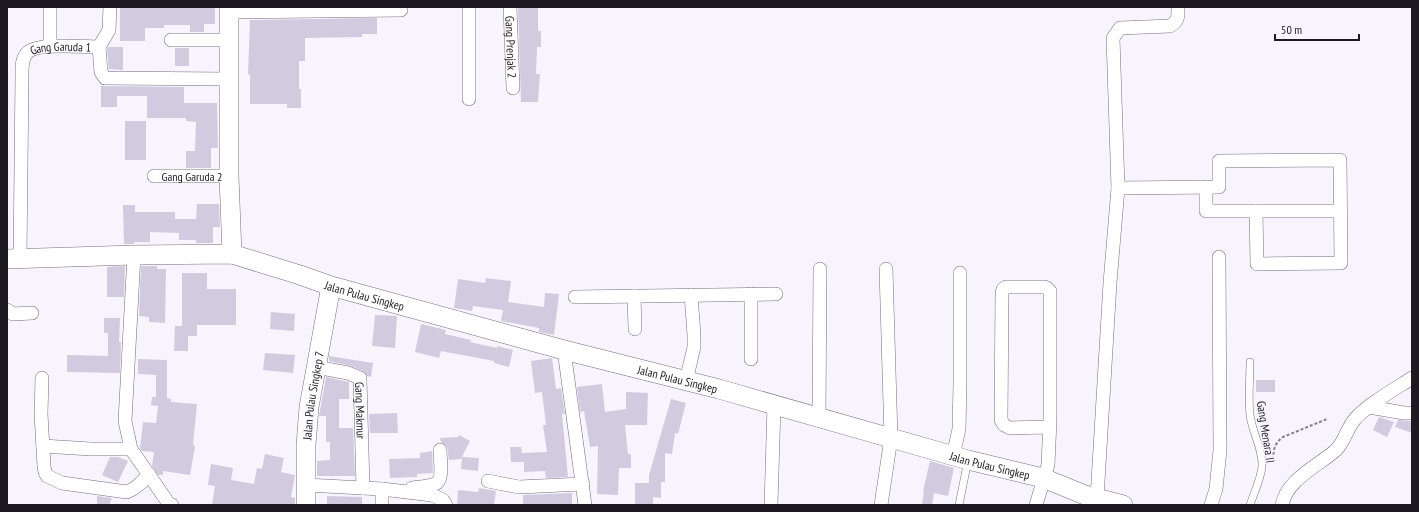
<svg xmlns="http://www.w3.org/2000/svg" width="1419" height="512" viewBox="0 0 1419 512" font-family="'PT Sans Narrow',sans-serif">
<style>
.building{fill:#d2cade}
.lines{fill:none;stroke-linecap:round;stroke-linejoin:round}
.lane-casing{stroke:#766e81;stroke-width:8}
.street-casing{stroke:#766e81;stroke-width:14}
.secondary-casing{stroke:#766e81;stroke-width:20}
.path{stroke:#848189;stroke-width:2;stroke-dasharray:3 2;stroke-linecap:butt}
.lane{stroke:#fff;stroke-width:7}
.street{stroke:#fff;stroke-width:13}
.secondary{stroke:#fff;stroke-width:19}
.labels{text-anchor:middle;dominant-baseline:central;stroke-width:3;stroke-linejoin:round;paint-order:stroke}
.street-label{font-size:12px;fill:#1d1a21;stroke:#f8f4fd}
</style>
<rect width="100%" height="100%" fill="#f8f4fd"/>
<g class="building">
<polygon points="120,7 215,7 215,24 204,24 204,32 190,32 190,25 164,25 164,28 145,28 145,41 120,41"/>
<polygon points="518,7 538,7 538,31 541,31 541,47 537,47 536,74 540,74 538,102 521,102"/>
<polygon points="377,18 377,34 362,34 362,37 305,38 305,61 299,61 299,89 301,89 301,108 287,108 287,104 250,104 250,75 248,74 250,20"/>
<polygon points="108,47 123,47 123,70 109,69 107,49"/>
<rect x="175" y="48" width="14" height="18"/>
<polygon points="101,86 184,87 184,103 217,103 218,148 211,148 211,168 186,168 186,151 195,151 196,122 186,121 186,118 147,118 147,96 117,96 117,107 101,107"/>
<rect x="125" y="121" width="21" height="39"/>
<polygon points="197,204 219,204 220,227 213,227 213,243 196,243 196,240 179,240 179,233 150,232 150,242 134,242 134,244 124,244 123,205 135,205 135,212 175,212 175,219 196,219"/>
<polygon points="125,266 124,297 107,297 107,267"/>
<polygon points="141,266 157,266 157,269 166,269 165,323 149,322 149,317 139,316"/>
<polygon points="182,273 207,273 207,289 236,289 236,325 197,325 197,336 188,336 188,351 174,351 175,326 182,326"/>
<polygon points="486,278 511,281 508,302 544,307 545,293 559,294 554,335 539,332 539,328 501,321 503,310 473,306 472,311 454,308 458,279 485,283"/>
<polygon points="271,312 295,314 294,331 270,329"/>
<polygon points="375,315 397,316 395,348 372,346"/>
<polygon points="104,318 120,318 119,342 121,342 120,373 67,372 67,355 108,356 108,333 104,333"/>
<polygon points="421,324 446,330 445,334 471,340 470,342 497,348 497,346 513,350 509,367 494,363 494,361 441,351 439,358 415,352"/>
<polygon points="265,353 295,355 293,373 263,370"/>
<polygon points="329,356 373,363 371,377 367,376 363,371 351,366 329,361"/>
<polygon points="552,358 556,389 561,388 565,414 562,414 568,477 546,478 545,471 524,472 524,462 511,462 510,447 521,447 522,453 547,452 543,425 546,425 542,392 535,393 531,361"/>
<polygon points="138,359 167,360 167,398 171,399 171,402 197,404 193,445 195,446 190,475 163,471 163,475 158,475 152,466 154,452 142,451 140,448 143,422 156,423 158,406 151,405 152,397 156,397 156,375 138,374"/>
<polygon points="326,377 349,382 349,399 339,399 339,428 353,428 355,476 317,476 317,461 330,460 330,442 326,442 326,416 319,416"/>
<rect x="1256" y="380" width="19" height="12"/>
<polygon points="602,384 605,412 626,409 626,392 648,393 647,425 625,425 628,454 631,454 631,468 619,468 618,495 597,494 598,446 590,447 584,411 580,412 577,387"/>
<polygon points="671,399 686,403 678,434 675,433 672,454 665,453 665,482 661,482 661,498 653,497 653,505 635,505 635,483 649,483 649,475"/>
<polygon points="397,413 398,433 370,433 369,414"/>
<polygon points="1379,417 1394,422 1387,437 1373,430"/>
<polygon points="1398,420 1412,421 1412,433 1395,427"/>
<polygon points="459,435 470,441 462,457 479,458 478,471 461,469 462,457 461,459 449,460 447,446 441,442 440,438 458,437"/>
<polygon points="432,451 433,473 417,474 417,477 390,478 389,459 420,458 420,453"/>
<polygon points="265,454 284,458 281,472 295,475 291,497 295,498 295,505 212,505 215,486 208,485 211,464 233,468 231,480 254,484 257,468 262,469"/>
<polygon points="110,457 118,457 128,461 118,482 102,475"/>
<polygon points="930,461 954,468 948,496 934,493 932,505 922,505 924,491 923,491"/>
<polygon points="479,488 496,491 494,505 457,505 458,490 478,492"/>
<polygon points="572,493 572,505 523,505 523,495"/>
<polygon points="97,496 112,498 109,505 97,505"/>
<polygon points="327,496 362,497 362,505 327,505"/>
</g>
<g class="lines">
<defs>
<g id="lane">
<polyline points="959,505 968,460"/>
<path d="M1250 505C1254 493 1261 479 1262 466 1263 449 1252 432 1250 415 1248 397 1250 379 1250 362"/>
</g>
<g id="street">
<polyline points="50,7 50,46"/>
<polyline points="469,7 469,99"/>
<path id="s1" d="M510 7 513 88"/>
<polyline points="229,12 401,10"/>
<polyline points="171,40 229,40"/>
<polyline points="99,47 101,72 105,78 228,79"/>
<polyline points="99,47 109,30 110,7"/>
<path id="s2" d="M154 176H229"/>
<polyline points="1206,187 1206,211 1340,211"/>
<polyline points="1118,188 1219,187 1219,161 1340,160 1341,263 1257,264 1256,211"/>
<polyline points="134,255 125,421 131,449 169,504 172,505"/>
<path id="s3" d="M20 258 22 77C22 69 21 60 27 53 36 42 84 47 99 47"/>
<polyline points="751,294 751,359"/>
<polyline points="634,296 635,329"/>
<polyline points="575,297 776,294"/>
<polyline points="7,310 13,314 32,313"/>
<polyline points="564,350 585,505"/>
<path id="s4" d="M316 367 348 373 360 378 363 488"/>
<path d="M42 378 41 414 44 466 45 472 47 476 62 483 127 492C137 488 142 482 149 474"/>
<polyline points="686,381 694,347 694,335 691,295"/>
<polyline points="1369,407 1404,413 1412,413"/>
<polyline points="819,418 820,269"/>
<polyline points="43,446 91,449 131,449"/>
<polyline points="953,456 959,429 960,384 960,273"/>
<polyline points="488,481 519,487 583,484"/>
<polyline points="306,485 382,489 432,495 443,500 446,505"/>
<path d="M412 488C419 487 428 487 435 484 444 481 440 459 440 450"/>
<path d="M1097 498 1110 283 1118 188 1113 38 1120 28 1170 26C1179 21 1178 16 1178 7"/>
<polyline points="382,505 382,489"/>
<polyline points="771,505 774,405"/>
<polyline points="881,505 891,438 886,269"/>
<polyline points="1036,505 1048,465 1050,420 1050,291 1047,288 1044,287 1006,287 1003,289 1002,293 1001,420 1004,425 1010,428 1050,427"/>
<polyline points="1211,505 1216,489 1220,450 1219,257"/>
<path d="M1282 505C1287 479 1318 466 1336 450 1345 441 1347 428 1355 419 1368 404 1395 389 1412 378"/>
</g>
<g id="secondary">
<polyline points="229,7 229,176 232,254"/>
<path id="s5" d="M7 259 134 255 232 254 300 275 331 286 564 350 719 389 968 460 1043 478 1085 495 1123 505"/>
<path id="s6" d="M306 505V445L309 407 331 286"/>
</g>
</defs>
<use href="#lane" class="lane-casing"/>
<use href="#street" class="street-casing"/>
<use href="#secondary" class="secondary-casing"/>
<path class="path" d="M1271 459 1273 457C1274 448 1275 443 1283 437L1327 419"/>
<use href="#lane" class="lane"/>
<use href="#street" class="street"/>
<use href="#secondary" class="secondary"/>
</g>
<g class="labels">
<g class="street-label">
<text stroke="none"><textPath href="#s1" startOffset="40">Gang Prenjak 2</textPath></text>
<text stroke="none"><textPath href="#s3" startOffset="241">Gang Garuda 1</textPath></text>
<text stroke="none"><textPath href="#s2" startOffset="38">Gang Garuda 2</textPath></text>
<text stroke="none"><textPath href="#s5" startOffset="364">Jalan Pulau Singkep</textPath></text>
<text stroke="none"><textPath href="#s5" startOffset="688">Jalan Pulau Singkep</textPath></text>
<text stroke="none"><textPath href="#s6" startOffset="110">Jalan Pulau Singkep 7</textPath></text>
<text stroke="none"><textPath href="#s4" startOffset="78">Gang Makmur</textPath></text>
<text transform="translate(1266 432) rotate(81)">Gang Menara II</text>
<text stroke="none"><textPath href="#s5" startOffset="1012">Jalan Pulau Singkep</textPath></text>
</g>
</g>
<rect width="1419" height="512" fill="none" stroke="#1d1a21" stroke-width="16"/>
<path d="M1275 34v6h84v-6" fill="none" stroke="#1d1a21" stroke-width="2"/>
<text x="1281" y="34" font-size="12" fill="#1d1a21" stroke="#f8f4fd" stroke-width="3" paint-order="stroke">50 m</text>
</svg>
